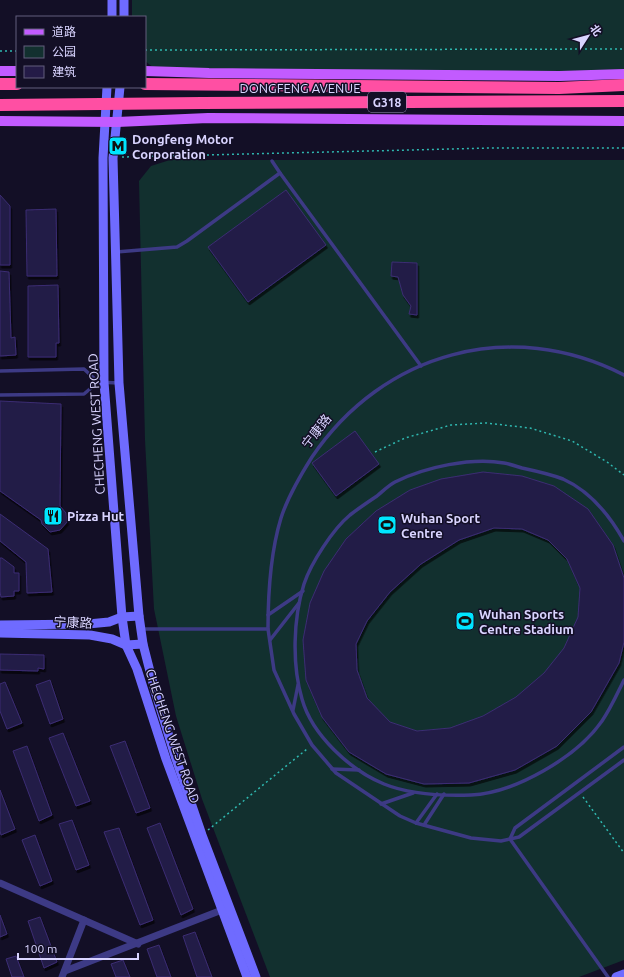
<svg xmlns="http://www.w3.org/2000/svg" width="624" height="977" viewBox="0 0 624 977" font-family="Ubuntu,'Noto Sans SC',sans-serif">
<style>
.green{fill:#12302f}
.building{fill:#241b47;stroke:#3b2d73;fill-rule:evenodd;filter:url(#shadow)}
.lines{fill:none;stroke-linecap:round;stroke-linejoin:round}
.path{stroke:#2fb8b0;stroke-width:1.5;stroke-dasharray:2 3;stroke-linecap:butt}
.lane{stroke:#3d3a85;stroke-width:3.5}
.street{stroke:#3d3a85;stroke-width:7}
.secondary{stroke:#6f6bff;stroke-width:9}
.primary{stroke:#c25bff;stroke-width:10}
.highway{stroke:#ff4fa3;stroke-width:12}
.highway-bridge{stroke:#ff4fa3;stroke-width:12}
.labels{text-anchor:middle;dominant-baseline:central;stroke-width:3;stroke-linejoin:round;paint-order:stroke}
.shield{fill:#130f26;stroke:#9e99be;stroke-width:1}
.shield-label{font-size:12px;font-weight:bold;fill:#d9d4ff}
.street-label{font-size:13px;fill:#d9d4ff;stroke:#130f26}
.poi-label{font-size:13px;font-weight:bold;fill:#d9d4ff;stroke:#130f26;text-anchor:start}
</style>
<defs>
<filter id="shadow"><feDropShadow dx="1.5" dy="3" stdDeviation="0" flood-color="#0009"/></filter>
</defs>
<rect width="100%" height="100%" fill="#130f26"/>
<g class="green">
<polygon points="132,0 624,0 624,73 154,68 145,61 145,17 132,17"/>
<polygon points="170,160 624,160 624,960 579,977 270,977 202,799 176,716 154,609 145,440 139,181 151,166"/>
</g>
<g class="building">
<polygon points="286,190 326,245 248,302 208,247"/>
<polygon points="0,195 10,206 10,265 0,265"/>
<polygon points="56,209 57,276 27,276 26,210"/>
<polygon points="392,262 417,263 417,315 409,314 411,306 403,295 398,277 391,276"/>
<polygon points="0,271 9,272 11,338 15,337 16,355 0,356"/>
<polygon points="58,285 59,343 56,343 56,357 28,357 28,286"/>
<polygon points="0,401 61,404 60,506 66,513 67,522 60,530 50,532 42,524 41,520 0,491"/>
<polygon points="355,431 379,464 336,496 312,463"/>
<path d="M483 472 522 476 554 486 588 509 613 545 624 578V642L619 663 591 712 557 746 515 770 469 783 424 784 386 774 349 752 322 717 306 680 303 640 310 603 324 571 346 539 376 511 410 490 441 479ZM494 528 522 529 548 540 567 559 580 588 578 617 564 648 544 673 516 697 483 716 450 728 417 731 390 722 367 698 357 670 356 644 367 621 390 592 421 564 459 540Z"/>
<polygon points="0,514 48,549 52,592 27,593 26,562 0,541"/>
<polygon points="0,558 2,558 14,567 14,573 19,573 19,591 14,591 14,596 1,597 0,592"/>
<polygon points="0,654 44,655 44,669 38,668 38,671 0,670"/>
<polygon points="50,680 63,719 50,724 36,685"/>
<polygon points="5,682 22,723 7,729 0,711 0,684"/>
<polygon points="63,733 90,801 76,806 49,738"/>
<polygon points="125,741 150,808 136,813 110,746"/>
<polygon points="27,746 52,815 39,821 13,751"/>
<polygon points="0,790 15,829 1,835 0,831"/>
<polygon points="72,820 89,865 76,870 59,824"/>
<polygon points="160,823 193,909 181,915 147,828"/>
<polygon points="119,828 153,920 140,925 104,832"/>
<polygon points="35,835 52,881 40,886 22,840"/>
<polygon points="0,915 7,934 0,937"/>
<polygon points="40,917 57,962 44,968 28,921"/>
<polygon points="195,932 212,977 197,977 183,936"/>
<polygon points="159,945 171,977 157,977 147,949"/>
<polygon points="16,956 24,977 12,977 6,959"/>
<polygon points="123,960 130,977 116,977 111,964"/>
</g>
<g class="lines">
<g class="path">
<polyline points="145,50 624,49"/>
<polyline points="0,51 17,51"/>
<polyline points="122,157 492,148 624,148"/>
<polyline points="375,452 405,438 451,425 486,423 530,428 572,441 607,462 624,475"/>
<polyline points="583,797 624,853"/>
<polyline points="208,830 307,749"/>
</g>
<g class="lane">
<polyline points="272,161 280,173"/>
<polyline points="116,252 177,247 187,241 280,173 421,366"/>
<polyline points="0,371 84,369 98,382"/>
<polyline points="0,395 84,394 98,382 118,383"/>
<path d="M624 541C610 516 590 491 563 479 550 474 536 471 522 468 516 466 510 464 504 463 472 457 425 467 395 482 389 485 383 491 377 496 368 502 359 508 350 515 333 529 311 563 304 584 293 619 292 665 302 699 312 735 350 770 384 784 411 795 443 796 471 795 515 793 577 757 602 721 611 708 617 694 624 680"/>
<polyline points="268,615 303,591"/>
<path d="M141 629H268C268 592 270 554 281 518 288 496 300 476 312 457 383 352 511 317 624 375"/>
<polyline points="268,629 274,670 294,714 312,745 336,773 400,816 416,823 471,838 501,841 519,837 624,760"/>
<polyline points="270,640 299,603"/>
<polyline points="293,710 298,685"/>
<polyline points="332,769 359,770"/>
<polyline points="381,804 413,793"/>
<polyline points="416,823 437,794"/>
<polyline points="424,825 444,794"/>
<polyline points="510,839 608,977"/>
<polyline points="510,839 515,828 624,747"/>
</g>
<g class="street">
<polyline points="0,883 138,944"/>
<polyline points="65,971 227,908"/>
<polyline points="62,977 84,920"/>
</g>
<g class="secondary">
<polyline points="112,17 112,0"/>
<polyline points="124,17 124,0"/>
<polyline points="107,87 103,158 104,382 122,617 126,645 137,669 166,759 247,977"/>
<polyline points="120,87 113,158 119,383 139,616 143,644 155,691 175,756 202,835 256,977"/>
<polyline points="0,625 88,624 109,622 122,617 139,616"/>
<polyline points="0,633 90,635 112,639 126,645 143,644"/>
<polyline points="616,977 624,974"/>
</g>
<g class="primary">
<polyline points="0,71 17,71"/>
<polyline points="145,71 209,73 559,76 624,74"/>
<polyline points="0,121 117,122 208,118 624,121"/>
</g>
<g class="highway">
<polyline points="0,84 17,84"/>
<polyline points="145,84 559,88 624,85"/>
<polyline points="202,103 624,101"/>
</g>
<polyline class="highway-bridge" points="0,105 202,103"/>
</g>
<defs>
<symbol id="metro-square" viewBox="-11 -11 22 22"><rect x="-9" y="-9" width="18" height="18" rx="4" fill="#00e5ff" stroke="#130f26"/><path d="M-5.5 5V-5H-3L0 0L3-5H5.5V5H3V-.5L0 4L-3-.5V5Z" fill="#111"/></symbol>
<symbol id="restaurant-square" viewBox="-11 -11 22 22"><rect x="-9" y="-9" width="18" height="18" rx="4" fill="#00e5ff" stroke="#130f26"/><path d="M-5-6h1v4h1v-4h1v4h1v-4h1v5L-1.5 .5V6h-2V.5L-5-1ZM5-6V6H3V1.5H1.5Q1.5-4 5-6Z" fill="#111"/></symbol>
<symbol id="stadium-square" viewBox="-11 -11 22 22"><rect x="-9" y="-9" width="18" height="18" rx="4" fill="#00e5ff" stroke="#130f26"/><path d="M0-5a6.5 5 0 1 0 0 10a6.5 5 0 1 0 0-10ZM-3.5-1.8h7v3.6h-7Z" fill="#111"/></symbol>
</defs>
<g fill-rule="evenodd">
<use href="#metro-square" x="107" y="135" width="22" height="22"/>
<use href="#restaurant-square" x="42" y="505" width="22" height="22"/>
<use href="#stadium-square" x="376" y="514" width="22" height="22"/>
<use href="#stadium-square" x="454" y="610" width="22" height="22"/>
</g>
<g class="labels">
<rect class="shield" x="368" y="92" width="38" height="20" rx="3"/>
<g class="shield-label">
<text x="387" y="102">G318</text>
</g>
<g class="street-label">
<text x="300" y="88">DONGFENG AVENUE</text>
<text transform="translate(96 424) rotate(-93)">CHECHENG WEST ROAD</text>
<text transform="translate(316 431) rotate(-52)">宁康路</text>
<text transform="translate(73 622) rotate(3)">宁康路</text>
<text transform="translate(173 736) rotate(71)">CHECHENG WEST ROAD</text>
</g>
<g class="poi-label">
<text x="132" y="139">Dongfeng Motor<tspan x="132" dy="15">Corporation</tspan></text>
<text x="67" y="516">Pizza Hut</text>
<text x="401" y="518">Wuhan Sport<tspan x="401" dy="15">Centre</tspan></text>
<text x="479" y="614">Wuhan Sports<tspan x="479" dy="15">Centre Stadium</tspan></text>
</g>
</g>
<rect x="16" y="16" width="130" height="72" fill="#130f26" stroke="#625e7d"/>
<rect x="24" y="29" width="20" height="6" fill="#c25bff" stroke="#625e7d"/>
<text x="52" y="36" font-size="12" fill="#d9d4ff">道路</text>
<rect x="24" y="46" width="20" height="12" fill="#12302f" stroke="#625e7d"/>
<text x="52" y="56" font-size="12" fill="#d9d4ff">公园</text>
<rect x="24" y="66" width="20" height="12" fill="#241b47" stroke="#625e7d"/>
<text x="52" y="76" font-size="12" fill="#d9d4ff">建筑</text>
<g transform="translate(588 36) rotate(54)" stroke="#130f26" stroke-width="3" paint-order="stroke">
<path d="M0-3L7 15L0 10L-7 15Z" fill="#d9d4ff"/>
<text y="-6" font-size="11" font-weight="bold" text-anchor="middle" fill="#d9d4ff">北</text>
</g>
<path d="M18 953v6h120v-6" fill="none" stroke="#d9d4ff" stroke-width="2"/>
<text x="24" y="953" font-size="12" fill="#d9d4ff" stroke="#130f26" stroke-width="3" paint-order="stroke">100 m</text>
</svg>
